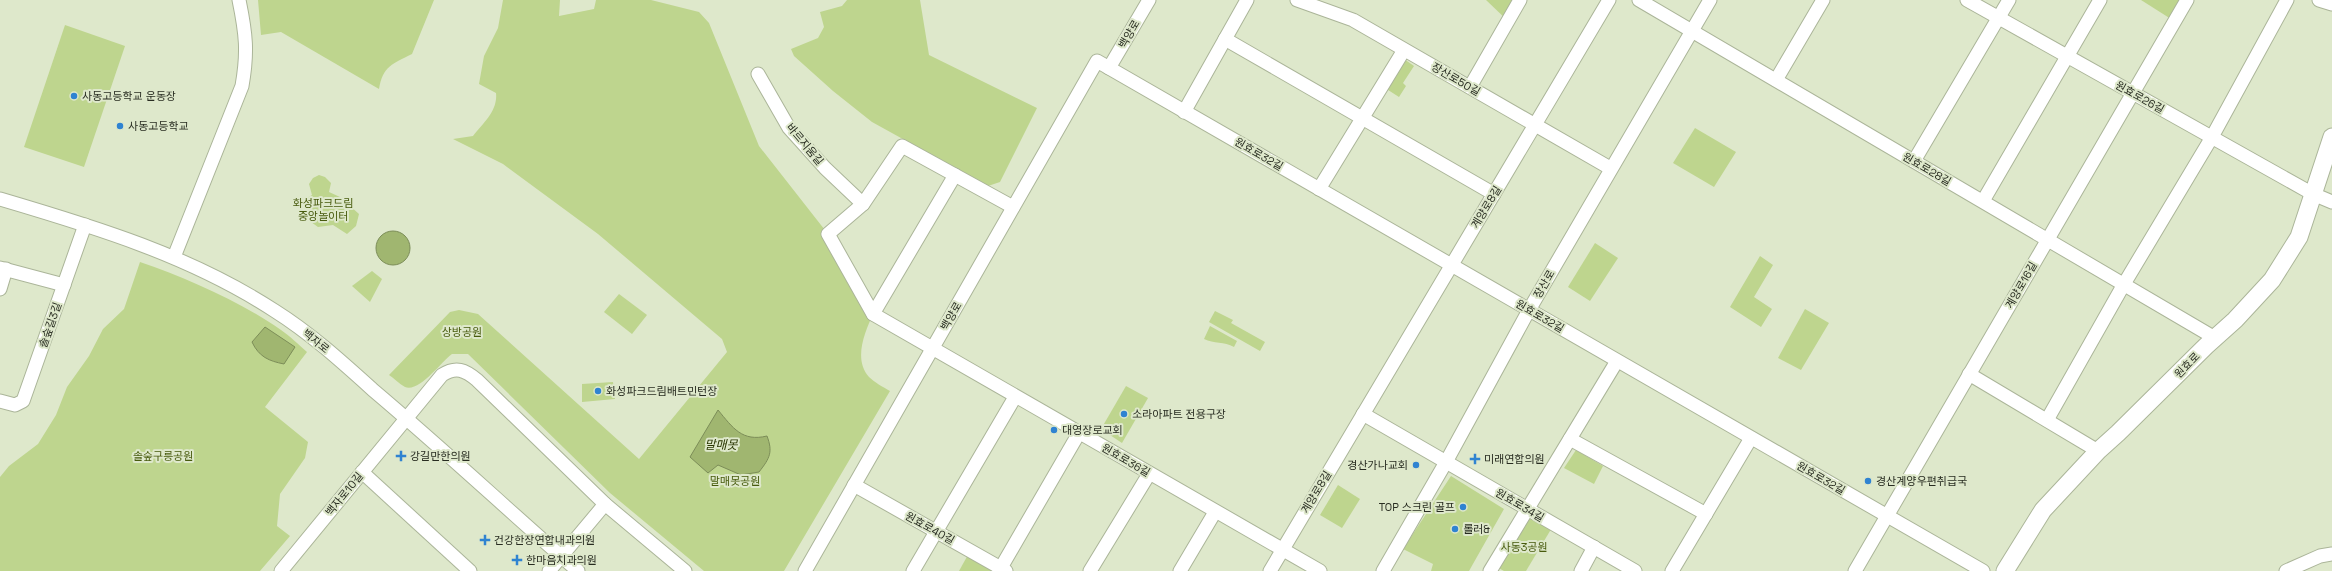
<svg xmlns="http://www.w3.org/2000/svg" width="2332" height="571" viewBox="0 0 2332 571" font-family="'Space Grotesk','Noto Sans KR',sans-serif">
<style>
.green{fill:#bed58e}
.water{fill:#a0b670;stroke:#7c8d58}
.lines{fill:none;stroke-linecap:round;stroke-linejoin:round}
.minor-casing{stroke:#abb599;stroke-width:15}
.major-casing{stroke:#abb599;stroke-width:19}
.minor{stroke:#fff;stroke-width:13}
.major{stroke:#fff;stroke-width:17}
.poi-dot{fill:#2f83d1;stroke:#dee8cb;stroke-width:1.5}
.labels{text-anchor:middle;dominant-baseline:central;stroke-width:4;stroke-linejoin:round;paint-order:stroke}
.street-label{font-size:11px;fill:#282c21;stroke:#dee8cb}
.poi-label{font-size:11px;fill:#282c21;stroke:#dee8cb;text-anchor:start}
.park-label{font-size:11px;fill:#485b0e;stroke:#dee8cb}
.water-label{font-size:12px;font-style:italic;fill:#283500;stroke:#dee8cb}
</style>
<rect width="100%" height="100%" fill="#dee8cb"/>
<g class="green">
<path d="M258 0H434L412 54C392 64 383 66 379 89L281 32 261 35Z"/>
<path d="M503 0H560L559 16 594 9 596 0H651L699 12 709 23 759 146 828 234 873 314C865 332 853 359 869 377 874 382 883 387 890 391L784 571H704L610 493 468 354H452C441 362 419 393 405 387 399 384 394 378 389 375L450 312 459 310 478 314 639 459 727 352 722 339 598 234 503 164 453 139 473 136C483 123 498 111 496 93L479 84 484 56 498 28Z"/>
<polygon points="847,0 920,0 929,55 1037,108 1000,182 988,186 872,122 833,91 794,56 791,49 818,38 824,27 820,12 842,6"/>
<polygon points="1486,0 1520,0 1508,21"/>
<polygon points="2141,0 2181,0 2171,19"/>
<polygon points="65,25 125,46 84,167 24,147"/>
<polygon points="1404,59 1414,66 1403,83 1406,86 1399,97 1385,88"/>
<polygon points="1695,128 1736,152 1714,187 1673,163"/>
<polygon points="319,175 325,177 331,183 329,192 340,197 359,214 356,226 347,234 333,225 318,227 311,222 304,212 307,198 312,195 309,184 313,178"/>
<polygon points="1595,243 1618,258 1590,301 1568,287"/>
<polygon points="1760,256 1773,265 1754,297 1772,309 1761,327 1730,307"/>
<path d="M140 262C187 278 241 302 281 330 290 336 299 345 307 352L265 407 308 442 305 458 280 494 277 526 290 536 260 571H0V477L9 466 38 444 56 415 67 387 89 356 103 329 124 309Z"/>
<polygon points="372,271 382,279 370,302 352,286"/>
<polygon points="619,294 647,315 632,334 604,312"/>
<polygon points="1805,309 1829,323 1801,370 1778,358"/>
<polygon points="1215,311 1233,320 1231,323 1265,342 1260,351 1209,322"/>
<path d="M1210 326 1237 341 1234 347C1224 341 1214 344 1204 339Z"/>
<polygon points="613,382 615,399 582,402 582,384"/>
<polygon points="1126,386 1148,398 1122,443 1101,429"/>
<polygon points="1576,450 1603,466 1594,484 1564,468"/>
<polygon points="1451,476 1504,509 1469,571 1431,571 1433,564 1403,549"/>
<polygon points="1338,485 1360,499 1342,528 1320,515"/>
<polygon points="1526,515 1553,526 1526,571 1504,571 1495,566"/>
<polygon points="969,553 996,571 959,571"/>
</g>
<g class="water">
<circle cx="393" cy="248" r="17"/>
<path d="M265 327 295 347 284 364C269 361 259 357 252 342Z"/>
<path d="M718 410C733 428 742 442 767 436 773 452 770 458 759 472L741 475 718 465 708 473 690 457Z"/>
</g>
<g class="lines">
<defs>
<g id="minor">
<polyline points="1297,0 1353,20 1610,168"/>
<polyline points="1639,0 2215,338"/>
<polyline points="1967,0 2313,194 2332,202"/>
<polyline points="2319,0 2332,4"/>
<polyline points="1225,39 1494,194"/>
<polyline points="1109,68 1149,0"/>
<polyline points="758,74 789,128 825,168 863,204"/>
<polyline points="1776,80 1823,0"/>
<polyline points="1470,87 1520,0"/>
<polyline points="1184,112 1247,0"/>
<polyline points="1914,161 2009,0"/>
<polyline points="1319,189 1404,50"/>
<path d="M0 199C95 227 191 256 275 311 310 333 342 362 373 390 443 449 509 511 578 571"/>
<polyline points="1983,201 2100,0"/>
<polyline points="1013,207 902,146 863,204 828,234 873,314 1320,571"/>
<path d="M174 257 242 86C248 52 246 34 239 0"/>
<polyline points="0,268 64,285"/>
<polyline points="0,289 6,269"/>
<polyline points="873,314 955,175"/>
<polyline points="1969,374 2098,451"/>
<polyline points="0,401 15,405 23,401 85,225"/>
<polyline points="1363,414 1635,571"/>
<polyline points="2047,420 2124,284 2212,137 2287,0"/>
<polyline points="1570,439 1706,514"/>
<polyline points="362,472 470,571"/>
<polyline points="854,485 1006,571"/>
<path d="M281 571 442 375C456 366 465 370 477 380L605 504 685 571"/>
<polyline points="549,571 605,504"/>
<polyline points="805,571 1097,61 1983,571"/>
<polyline points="913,571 1015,397"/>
<polyline points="999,571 1079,433"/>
<polyline points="1090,571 1149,474"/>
<polyline points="1180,571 1215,512"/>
<polyline points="1270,571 1609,0"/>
<polyline points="1383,571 1446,462 1529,310 1710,0"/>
<polyline points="1490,571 1617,361"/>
<polyline points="1581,571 1594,547"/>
<polyline points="1672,571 1751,438"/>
<polyline points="1855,571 2187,0"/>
<polyline points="2286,571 2320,556 2332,554"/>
</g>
<polyline id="major" points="2005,571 2043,510 2098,451 2118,433 2206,346 2235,320 2272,280 2299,237 2332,137"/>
</defs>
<use href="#minor" class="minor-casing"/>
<use href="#major" class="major-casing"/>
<use href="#minor" class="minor"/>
<use href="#major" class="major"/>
</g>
<g class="poi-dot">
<circle cx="74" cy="96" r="4"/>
<circle cx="120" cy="126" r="4"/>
<circle cx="598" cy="391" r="4"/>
<circle cx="1124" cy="414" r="4"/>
<circle cx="1054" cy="430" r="4"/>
<path d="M399 450h4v4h4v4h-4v4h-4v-4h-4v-4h4z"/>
<path d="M1473 453h4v4h4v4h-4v4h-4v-4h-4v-4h4z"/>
<circle cx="1416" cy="465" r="4"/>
<circle cx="1868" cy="481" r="4"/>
<circle cx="1463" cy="507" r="4"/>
<circle cx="1455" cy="529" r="4"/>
<path d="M483 534h4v4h4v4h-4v4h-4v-4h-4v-4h4z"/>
<path d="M515 554h4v4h4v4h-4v4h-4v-4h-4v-4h4z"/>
</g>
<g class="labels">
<g class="street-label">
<text transform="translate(1129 34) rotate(-60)">백양로</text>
<text transform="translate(1456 79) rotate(30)">장산로50길</text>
<text transform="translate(2140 97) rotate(29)">원효로26길</text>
<text transform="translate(805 144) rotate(50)">바르지움길</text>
<text transform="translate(1259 154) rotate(30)">원효로32길</text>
<text transform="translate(1927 169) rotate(30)">원효로28길</text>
<text transform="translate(1486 207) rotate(-59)">계양로8길</text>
<text transform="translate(1544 284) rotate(-60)">장산로</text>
<text transform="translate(2021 285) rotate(-60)">계양로16길</text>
<text transform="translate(951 316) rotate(-60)">백양로</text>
<text transform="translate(1540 316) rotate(30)">원효로32길</text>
<text transform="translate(50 325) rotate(-71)">솔숲길3길</text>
<text transform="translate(316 341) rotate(39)">백자로</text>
<text transform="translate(2187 365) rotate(-46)">원효로</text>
<text transform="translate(1126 460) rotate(30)">원효로36길</text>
<text transform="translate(1821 478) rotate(30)">원효로32길</text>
<text transform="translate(1316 492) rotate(-59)">계양로8길</text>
<text transform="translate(344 494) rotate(-51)">백자로10길</text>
<text transform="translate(1520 505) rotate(30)">원효로34길</text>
<text transform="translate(930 528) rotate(29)">원효로40길</text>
</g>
<g class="poi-label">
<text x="82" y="96">사동고등학교 운동장</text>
<text x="128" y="126">사동고등학교</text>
<text x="606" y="391">화성파크드림배트민턴장</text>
<text x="1132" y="414">소라아파트 전용구장</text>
<text x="1062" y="430">대영장로교회</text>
<text x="410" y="456">강길만한의원</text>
<text x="1484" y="459">미래연합의원</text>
<text x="1408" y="465" text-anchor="end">경산가나교회</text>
<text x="1876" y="481">경산계양우편취급국</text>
<text x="1455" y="507" text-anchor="end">TOP 스크린 골프</text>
<text x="1463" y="529">롤러&amp;</text>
<text x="494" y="540">건강한장연합내과의원</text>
<text x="526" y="560">한마음치과의원</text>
</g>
<g class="park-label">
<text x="323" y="203">화성파크드림<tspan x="323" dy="13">중앙놀이터</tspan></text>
<text x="462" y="332">상방공원</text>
<text x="163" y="456">솔숲구릉공원</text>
<text x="735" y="481">말매못공원</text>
<text x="1524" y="547">사동3공원</text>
</g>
<g class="water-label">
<text x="721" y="445">말매못</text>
</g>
</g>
</svg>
